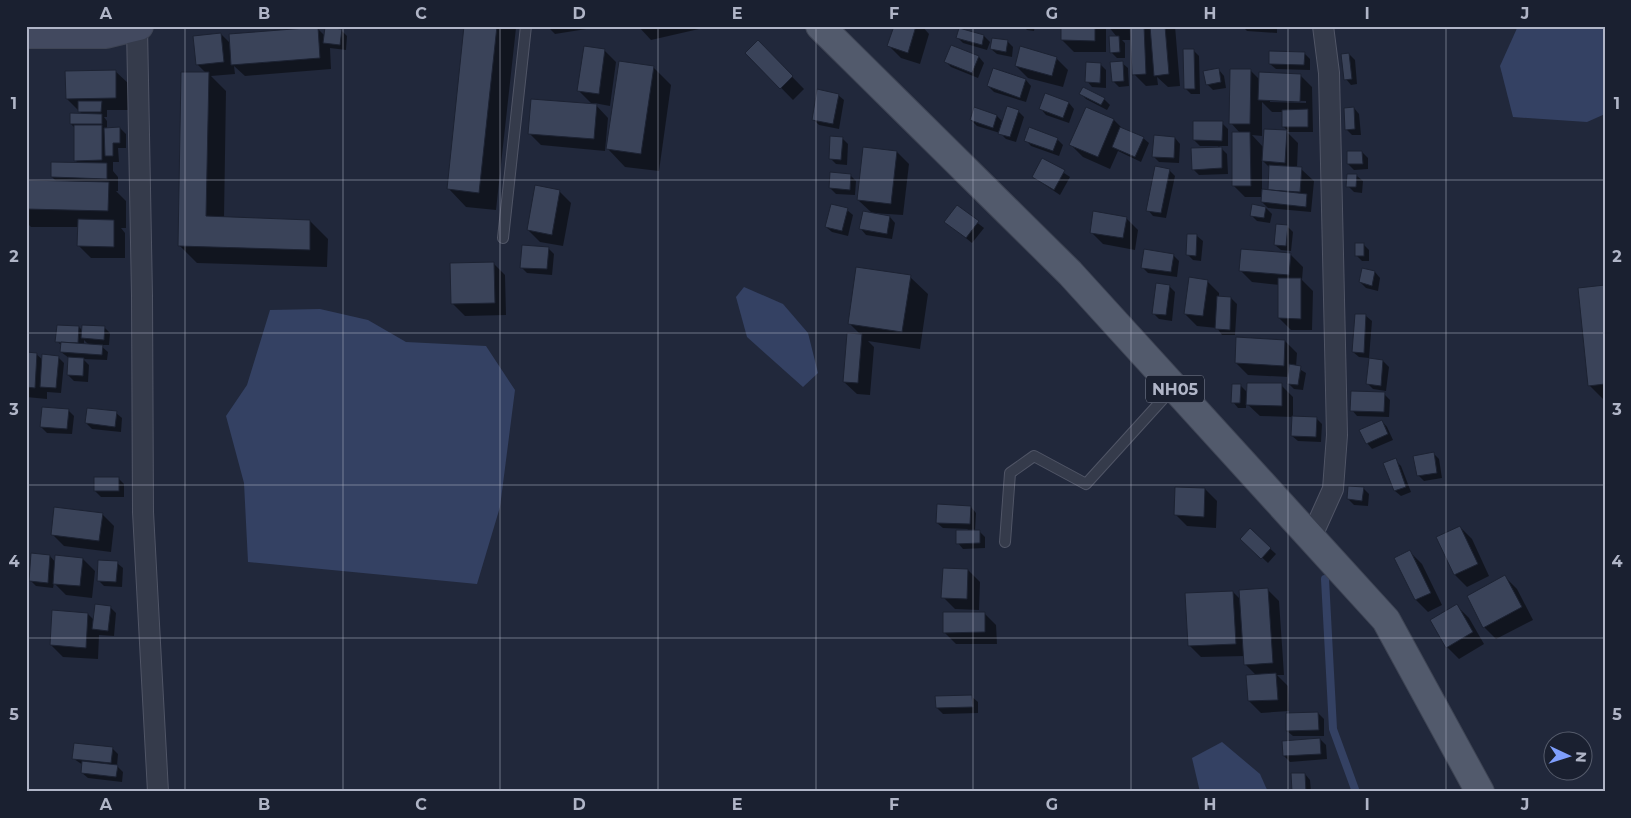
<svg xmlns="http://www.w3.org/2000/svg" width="1631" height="818" viewBox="0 0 1631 818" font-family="Montserrat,sans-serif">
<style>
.water{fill:#344163}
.shadow{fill:#0007;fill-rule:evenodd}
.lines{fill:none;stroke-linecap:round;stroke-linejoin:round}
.stream{stroke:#344163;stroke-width:8}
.building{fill:#3a4359;stroke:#1c2232}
.lane-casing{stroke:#505566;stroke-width:12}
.street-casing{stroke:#505566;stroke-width:22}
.secondary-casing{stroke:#3e4454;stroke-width:30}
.primary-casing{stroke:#3e4454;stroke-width:30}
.lane{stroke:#353b4b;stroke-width:10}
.street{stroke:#353b4b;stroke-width:20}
.secondary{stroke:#42495f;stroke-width:28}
.primary{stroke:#525a6c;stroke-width:28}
.grid{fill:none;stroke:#b0b5c7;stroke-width:1;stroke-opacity:0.55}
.labels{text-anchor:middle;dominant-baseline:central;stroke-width:4.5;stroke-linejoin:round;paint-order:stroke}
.shield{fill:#1a2030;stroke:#83889a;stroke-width:1}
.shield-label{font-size:16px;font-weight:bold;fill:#b0b5c7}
.neatline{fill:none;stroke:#b0b5c7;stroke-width:2}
.grid-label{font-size:16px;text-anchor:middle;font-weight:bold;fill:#b0b5c7}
</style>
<rect width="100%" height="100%" fill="#21283b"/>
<g class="water">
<polygon points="1518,26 1603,26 1605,114 1587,122 1513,117 1500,66"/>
<polygon points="744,287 783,304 808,333 818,373 803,387 747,337 736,297"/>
<polygon points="320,309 368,320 406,342 486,346 515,390 500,507 477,584 248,562 244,483 226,416 247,385 270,310"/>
<polygon points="1222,742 1260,774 1268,792 1200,792 1192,758"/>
</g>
<g class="shadow">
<polygon points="466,26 522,26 516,28 496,210 466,207 449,189"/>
<polygon points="547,26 605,26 555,34"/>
<polygon points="638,26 699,26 699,29 651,40"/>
<polygon points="895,26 922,26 929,34 920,64 901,58 889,46"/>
<polygon points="1023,26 1035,26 1034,31 1027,30"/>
<polygon points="1062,26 1106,26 1106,52 1074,52 1062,40"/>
<polygon points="1108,26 1175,26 1180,86 1168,87 1157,77 1158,85 1146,86 1134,74 1132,40 1122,40 1125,43 1125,58 1117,58 1111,52 1117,37"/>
<polygon points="1179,26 1198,26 1198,27 1181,28"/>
<polygon points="1242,26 1277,26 1277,33 1247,31"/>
<polygon points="1298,26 1309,26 1309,28 1300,28"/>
<polygon points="1441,26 1453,26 1452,29"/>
<polygon points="317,28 325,36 341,30 347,36 346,50 330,48 331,69 245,76 234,66 235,74 211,76 226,91 224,218 310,221 328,239 327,267 197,263 179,245 206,73 197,64 221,34 231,44"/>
<polygon points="984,36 990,42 987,50 963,43 957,37"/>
<polygon points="1007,41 1013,47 1012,57 997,54 991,49"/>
<polygon points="758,42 804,89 793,100 747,53"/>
<polygon points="952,46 979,57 984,63 978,78 951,67 946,62"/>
<polygon points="604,50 616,62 610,106 594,103 608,118 605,151 541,145 529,133 593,105 579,91"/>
<polygon points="1193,50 1199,56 1200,94 1191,94 1185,88"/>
<polygon points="1304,53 1310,59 1310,70 1276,69 1270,64"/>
<polygon points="1349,54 1355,60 1357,84 1351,85 1346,79"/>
<polygon points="1056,58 1068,70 1063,87 1028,78 1016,66"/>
<polygon points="1122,63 1128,68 1129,86 1119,87 1113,81"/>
<polygon points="1100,64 1106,70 1106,88 1092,87 1087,81"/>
<polygon points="653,67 671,85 659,171 625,167 608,149"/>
<polygon points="1219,70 1224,76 1226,88 1213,90 1207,84"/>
<path d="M1250 70 1260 80 1300 75 1312 87 1313 132H1287L1298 143 1297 168 1301 169 1314 181 1311 212 1268 208 1262 202 1263 197H1245L1233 185 1240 133 1231 123ZM1270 100 1306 101V103L1270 102ZM1262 102 1272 112H1283L1284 127 1288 131 1265 130 1264 148 1252 135 1262 136ZM1262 160 1270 168 1271 192 1262 191Z"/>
<polygon points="115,71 128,83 128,110 107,110 107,117 104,117 107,121 107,129 120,128 126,134 126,148 118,148 119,162 113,162 113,171 118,177 118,191 116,191 126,201 126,228 121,228 125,233 125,258 91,258 79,246 79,227 31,227 26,222 26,181 57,182 52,177 79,164 75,160 75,128 71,124 83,115 67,99"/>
<polygon points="1026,80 1031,86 1026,102 994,92 988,86"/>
<polygon points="1081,94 1104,99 1110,105 1107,110 1086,99"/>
<polygon points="838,95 844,100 839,129 819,125 813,119"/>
<polygon points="1069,103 1074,109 1069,123 1046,115 1041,109"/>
<polygon points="1354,108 1359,114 1361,135 1352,135 1346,129"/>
<polygon points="1018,111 1024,117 1016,142 1006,139 1000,133 977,126 971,120 997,116 1003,122"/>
<polygon points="1114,120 1123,129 1143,138 1149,143 1141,162 1118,151 1110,169 1083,157 1071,145"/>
<polygon points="1222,123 1228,129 1228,146 1219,146 1227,154 1228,174 1199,175 1193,169 1219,146 1200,146 1194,140"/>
<polygon points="842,138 848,144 847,165 836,164 830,158"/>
<polygon points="1175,138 1180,144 1179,163 1159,162 1153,156"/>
<polygon points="1057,139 1063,145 1059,156 1031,146 1026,140"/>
<polygon points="897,152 909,164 903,215 872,213 858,200"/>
<polygon points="1362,152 1368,158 1368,169 1354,170 1348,164"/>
<polygon points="1043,159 1070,177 1060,195 1033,177"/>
<polygon points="1169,170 1175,176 1166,218 1153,216 1148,210"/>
<polygon points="850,175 856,181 855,195 836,194 830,188"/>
<polygon points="1357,176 1363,181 1362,193 1354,192 1348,186"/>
<polygon points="559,191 571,203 563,246 540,242 528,230"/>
<polygon points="957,207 984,228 972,243 946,222"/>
<polygon points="1266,208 1272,214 1270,223 1257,221 1252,216"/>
<polygon points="847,210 853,215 848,236 832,232 826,227"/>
<polygon points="890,217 895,223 892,239 866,235 861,229"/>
<polygon points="1126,218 1138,230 1135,250 1103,244 1091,232"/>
<polygon points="1287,226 1293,232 1291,251 1281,250 1275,245"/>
<polygon points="1197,236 1203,241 1201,261 1193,260 1187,254"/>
<polygon points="1364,245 1369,250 1369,261 1362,261 1356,255"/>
<polygon points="548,248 554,254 552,275 527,273 521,267"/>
<polygon points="1242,250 1291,255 1303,267 1302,280 1313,291 1312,330 1291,330 1279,318 1280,285 1252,282 1240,270"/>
<polygon points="1173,255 1179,261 1177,277 1148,273 1142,267"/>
<polygon points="493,263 505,275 506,315 465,316 453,304"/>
<polygon points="1375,272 1380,278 1378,291 1366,288 1360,282"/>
<polygon points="910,277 928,294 920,349 868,341 874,347 870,395 857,394 844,382 861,335 849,323"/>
<polygon points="1207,281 1219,293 1219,297 1231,298 1237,304 1235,335 1222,335 1217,328 1197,326 1185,314"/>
<polygon points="1169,286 1175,292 1172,321 1159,319 1153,313"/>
<polygon points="1605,286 1605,401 1589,385"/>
<polygon points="1366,316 1372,321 1369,358 1359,357 1353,352"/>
<path d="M79 327 83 331 104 327 110 333 109 345H100L108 352 107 360 83 359 89 365 88 382 74 381 68 375 69 358 61 352 62 346 57 341ZM84 340 90 346 84 345Z"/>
<polygon points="1285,341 1297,353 1296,367 1306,373 1303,390 1294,389 1288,383 1289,377 1248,375 1236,363"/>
<polygon points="26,353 36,354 43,360 58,357 64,363 61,393 47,392 47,399 26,397"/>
<polygon points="1383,361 1389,367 1386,391 1373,389 1368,384"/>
<polygon points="1281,385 1293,397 1293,417 1316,418 1322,424 1321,442 1298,441 1292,436 1293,417 1260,416 1246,403 1246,408 1238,408 1233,402 1241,386 1248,393"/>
<polygon points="1384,394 1390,400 1389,417 1357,416 1352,410"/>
<polygon points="68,410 74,416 72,434 47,433 41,427"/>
<polygon points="116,413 122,418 121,432 92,429 86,423"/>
<polygon points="1382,421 1387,427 1393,440 1372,449 1367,443"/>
<polygon points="1433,453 1439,459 1442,478 1424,481 1418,475"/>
<polygon points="1395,460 1401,466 1411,492 1401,496 1395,491"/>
<polygon points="118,478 124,484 124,497 101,497 95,491"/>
<polygon points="1176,488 1205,489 1217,501 1216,528 1187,526 1175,514"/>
<polygon points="1363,488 1369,494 1368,506 1354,505 1348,499"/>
<polygon points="971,507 976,513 975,531 979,531 985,537 985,548 963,549 958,543 968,529 943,528 937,523"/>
<polygon points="102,514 114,526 111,552 64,546 52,534"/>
<polygon points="1460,527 1472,539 1489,576 1467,587 1455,575"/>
<polygon points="1250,530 1276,554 1268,563 1242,539"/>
<polygon points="1410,552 1422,564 1442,605 1428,612 1416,600 1396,558"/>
<polygon points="50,556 56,563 83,559 95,571 92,598 66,595 54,583 53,588 36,586 30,580"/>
<polygon points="117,563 123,568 122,587 104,586 98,580"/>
<polygon points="968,570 980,582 979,610 955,609 943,597"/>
<polygon points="1505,577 1517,589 1533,620 1496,639 1484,627"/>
<polygon points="1267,589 1279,601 1284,675 1277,675 1288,686 1289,711 1261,713 1249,701 1256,675 1246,665 1245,656 1201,657 1189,645 1233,592 1241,600"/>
<polygon points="1457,606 1469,618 1484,644 1459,659 1447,647"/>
<polygon points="110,607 116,613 114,636 99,635 98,659 63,657 51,645 88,614 94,620"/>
<polygon points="984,613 996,625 997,644 956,644 944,632"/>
<polygon points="972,697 978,702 978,713 943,714 937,708"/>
<polygon points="1318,713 1324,719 1324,736 1293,736 1287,731"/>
<polygon points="1320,739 1326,745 1327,759 1290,762 1284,756"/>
<polygon points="112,748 118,754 117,766 123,772 122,782 88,778 82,773 83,765 74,759"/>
<polygon points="1305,774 1310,780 1311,792 1293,792"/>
</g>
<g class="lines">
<polyline class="stream" points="1325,579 1333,729 1356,792"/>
</g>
<g class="building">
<polygon points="464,26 497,26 479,193 447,189"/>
<polygon points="894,26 916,26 908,53 887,46"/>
<polygon points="1061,26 1095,26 1095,41 1061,40"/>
<polygon points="1130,26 1144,26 1146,74 1132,75"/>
<polygon points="1150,26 1165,26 1169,74 1154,76"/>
<polygon points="318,27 320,58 231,65 229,34"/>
<polygon points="325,27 342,29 340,45 323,43"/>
<polygon points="959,28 984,35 982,45 956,38"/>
<polygon points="221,33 224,62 196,65 193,36"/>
<polygon points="1109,36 1119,36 1120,52 1110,53"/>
<polygon points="992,38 1008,40 1006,52 990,49"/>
<polygon points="758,40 793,76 780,89 745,53"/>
<polygon points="951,45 979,56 972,73 944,62"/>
<polygon points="584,46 605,49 599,94 577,91"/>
<polygon points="1020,46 1057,57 1052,76 1015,66"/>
<polygon points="1183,49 1194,49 1195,89 1184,89"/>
<polygon points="1269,51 1305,52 1304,65 1269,64"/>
<polygon points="1349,53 1352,79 1344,80 1341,54"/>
<polygon points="619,61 654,66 641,154 606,149"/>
<polygon points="1123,61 1124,81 1112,82 1110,62"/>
<polygon points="1086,62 1101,63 1100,83 1085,82"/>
<polygon points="993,68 1026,79 1020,98 987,86"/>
<polygon points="1219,68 1221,82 1206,85 1203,71"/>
<polygon points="1230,69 1251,69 1250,124 1229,124"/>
<polygon points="116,70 116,98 66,99 65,71"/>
<polygon points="181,72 209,72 206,216 310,220 310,250 178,246"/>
<polygon points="1259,72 1301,74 1300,102 1258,100"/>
<polygon points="1083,87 1105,98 1101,105 1079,94"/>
<polygon points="817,89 839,94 833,124 812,120"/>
<polygon points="1045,93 1069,102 1063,118 1039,109"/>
<polygon points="531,99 597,104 594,139 528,134"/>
<polygon points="78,101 102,101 101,112 78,112"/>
<polygon points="1007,106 1019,110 1010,137 998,134"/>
<polygon points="974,107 997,115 993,128 970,120"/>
<polygon points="1086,107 1114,119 1098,157 1069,145"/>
<polygon points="1354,107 1355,129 1345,130 1344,108"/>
<polygon points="1308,109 1308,127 1282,127 1282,110"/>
<polygon points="70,113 102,114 102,124 70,124"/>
<polygon points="1193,121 1223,121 1222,141 1193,140"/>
<polygon points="74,125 102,125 102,160 74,161"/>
<polygon points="120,127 120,143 113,143 113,156 105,156 104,128"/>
<polygon points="1029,127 1058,138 1053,151 1024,141"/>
<polygon points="1120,127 1144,137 1135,157 1112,147"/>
<polygon points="1264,129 1287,130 1285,163 1262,161"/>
<polygon points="1232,132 1250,132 1251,186 1232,186"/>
<polygon points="1154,135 1175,137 1174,158 1152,157"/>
<polygon points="830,136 843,137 841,160 829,159"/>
<polygon points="863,147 897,151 891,204 857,200"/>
<polygon points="1222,147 1222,168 1192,170 1191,148"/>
<polygon points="1347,151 1362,151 1363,164 1347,164"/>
<polygon points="1042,158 1065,170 1054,190 1032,177"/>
<polygon points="51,162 107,163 107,179 51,177"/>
<polygon points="1269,165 1302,167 1300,192 1268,190"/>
<polygon points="1155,166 1170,169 1161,213 1146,211"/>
<polygon points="830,172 851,174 850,190 829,188"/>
<polygon points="1347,174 1357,174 1356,187 1346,187"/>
<polygon points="26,180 109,182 108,211 26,209"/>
<polygon points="535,185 560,190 552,235 527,230"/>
<polygon points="1262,189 1307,194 1306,207 1261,202"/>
<polygon points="831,204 848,208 842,231 825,227"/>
<polygon points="1252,204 1266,207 1264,218 1250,216"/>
<polygon points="957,205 979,221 966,238 944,222"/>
<polygon points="863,211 890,216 887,234 859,229"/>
<polygon points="1093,211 1127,217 1123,238 1090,233"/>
<polygon points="78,219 114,220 114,247 77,246"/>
<polygon points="1276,224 1288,225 1286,246 1274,245"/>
<polygon points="1187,234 1197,234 1196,256 1186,255"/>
<rect x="1355" y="243" width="9" height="13"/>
<polygon points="522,245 549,247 547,269 520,268"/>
<polygon points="1144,249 1174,254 1171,272 1141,268"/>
<polygon points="1241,249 1291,253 1289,275 1239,271"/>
<polygon points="494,262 495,303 451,304 450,263"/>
<polygon points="856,267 911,275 902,332 848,324"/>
<polygon points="1362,268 1375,271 1372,286 1359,282"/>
<polygon points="1189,277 1208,280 1203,316 1184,314"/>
<polygon points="1278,278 1301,278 1301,319 1278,318"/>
<polygon points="1156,283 1170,285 1166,315 1152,314"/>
<polygon points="1605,285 1605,384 1588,386 1578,288"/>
<polygon points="1217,296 1231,297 1230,330 1215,329"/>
<polygon points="1355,314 1366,314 1364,353 1352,352"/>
<polygon points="57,325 79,326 78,343 55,342"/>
<polygon points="82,325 105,326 104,340 81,338"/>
<polygon points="847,333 862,334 858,383 843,382"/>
<polygon points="1236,337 1285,340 1284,366 1235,363"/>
<polygon points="61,342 103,345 102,355 60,352"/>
<polygon points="26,352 37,353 35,388 26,387"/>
<polygon points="42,354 59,356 56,388 40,387"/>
<polygon points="68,357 84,358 83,376 67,375"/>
<polygon points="1369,358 1383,360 1381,386 1366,384"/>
<polygon points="1289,364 1301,366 1298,385 1287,384"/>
<polygon points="1247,383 1282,383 1282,406 1246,405"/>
<polygon points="1232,384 1241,384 1240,403 1231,403"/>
<polygon points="1351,391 1385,392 1384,412 1350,411"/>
<polygon points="42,407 69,409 67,429 40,427"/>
<polygon points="87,408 117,411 115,427 85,423"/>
<polygon points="1292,416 1317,417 1316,437 1291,436"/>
<polygon points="1382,420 1388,434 1366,444 1359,430"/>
<polygon points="1434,452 1437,473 1417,476 1413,456"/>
<polygon points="1396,458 1406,487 1394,491 1383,463"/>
<rect x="94" y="477" width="25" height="14"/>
<polygon points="1348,486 1364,487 1362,501 1347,499"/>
<polygon points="1175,487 1205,488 1204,517 1174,515"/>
<polygon points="937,504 971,506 970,524 936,523"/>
<polygon points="54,507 103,513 99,541 51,535"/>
<polygon points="1460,526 1478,564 1454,575 1436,537"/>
<polygon points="1250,528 1271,548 1261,559 1240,539"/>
<polygon points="956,530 980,530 980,543 956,544"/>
<polygon points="1410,550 1431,593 1415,600 1394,558"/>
<polygon points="31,553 50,555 48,583 29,581"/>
<polygon points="55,555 83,558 80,586 53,584"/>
<polygon points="98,560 118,561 116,582 97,581"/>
<polygon points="943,568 968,569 967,599 941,598"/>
<polygon points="1505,575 1522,607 1483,628 1467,596"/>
<polygon points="1268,588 1273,663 1244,665 1239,590"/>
<polygon points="1233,591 1236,644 1188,646 1185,593"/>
<polygon points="95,604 111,606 108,631 92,629"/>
<polygon points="1457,604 1473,632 1446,648 1430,620"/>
<polygon points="52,610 88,613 86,648 50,645"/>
<polygon points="943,612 985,612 985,632 943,633"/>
<polygon points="1276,673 1278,700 1248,701 1246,675"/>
<polygon points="972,695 973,707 936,708 935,696"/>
<polygon points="1318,712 1319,730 1286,731 1286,713"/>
<polygon points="1320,738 1321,754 1283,756 1282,741"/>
<polygon points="74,743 113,747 111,763 72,759"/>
<polygon points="82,761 118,765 116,777 81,773"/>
<polygon points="1291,773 1305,773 1306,792 1292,792"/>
</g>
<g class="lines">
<defs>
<g id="lane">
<polyline points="503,238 526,26"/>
<polyline points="1005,542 1010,473 1034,456 1086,484 1173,388"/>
</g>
<g id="street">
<polyline points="137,27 142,296 143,512 158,792"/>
<polyline points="1311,538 1333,489 1337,435 1329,73 1323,26"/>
</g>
<polyline id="secondary" points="26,34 106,34 139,26"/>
<polyline id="primary" points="820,26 1070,273 1386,620 1480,792"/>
</defs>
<use href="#lane" class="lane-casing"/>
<use href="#street" class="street-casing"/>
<use href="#secondary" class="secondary-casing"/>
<use href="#primary" class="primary-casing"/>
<use href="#lane" class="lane"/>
<use href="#street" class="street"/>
<use href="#secondary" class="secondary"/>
<use href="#primary" class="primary"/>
</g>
<path class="grid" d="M185 26V792M343 26V792M500 26V792M658 26V792M816 26V792M973 26V792M1131 26V792M1288 26V792M1446 26V792M26 180H1605M26 333H1605M26 485H1605M26 638H1605"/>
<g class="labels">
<rect class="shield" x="1146" y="375.5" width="58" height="27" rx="4"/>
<g class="shield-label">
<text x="1175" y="389">NH05</text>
</g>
</g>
<rect width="1631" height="818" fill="none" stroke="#1a2030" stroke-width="55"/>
<g transform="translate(1568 756) rotate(94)"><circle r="24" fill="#1a2030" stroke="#565c6c"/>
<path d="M0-4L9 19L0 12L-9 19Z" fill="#7f9ffd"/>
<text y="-8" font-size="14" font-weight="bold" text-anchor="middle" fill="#b0b5c7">N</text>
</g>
<rect x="28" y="28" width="1576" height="762" class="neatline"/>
<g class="grid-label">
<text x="106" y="19">A</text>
<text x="264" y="19">B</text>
<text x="421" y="19">C</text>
<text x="579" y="19">D</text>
<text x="737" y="19">E</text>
<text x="894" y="19">F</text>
<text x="1052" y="19">G</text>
<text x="1210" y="19">H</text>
<text x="1367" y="19">I</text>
<text x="1525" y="19">J</text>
<text x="14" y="109">1</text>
<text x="1617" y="109">1</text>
<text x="14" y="262">2</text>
<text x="1617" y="262">2</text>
<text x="14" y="415">3</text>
<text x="1617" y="415">3</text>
<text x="14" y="567">4</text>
<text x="1617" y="567">4</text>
<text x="14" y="720">5</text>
<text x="1617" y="720">5</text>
<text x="106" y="810">A</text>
<text x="264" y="810">B</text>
<text x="421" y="810">C</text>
<text x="579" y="810">D</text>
<text x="737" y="810">E</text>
<text x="894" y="810">F</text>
<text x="1052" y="810">G</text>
<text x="1210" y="810">H</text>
<text x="1367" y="810">I</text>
<text x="1525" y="810">J</text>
</g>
</svg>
